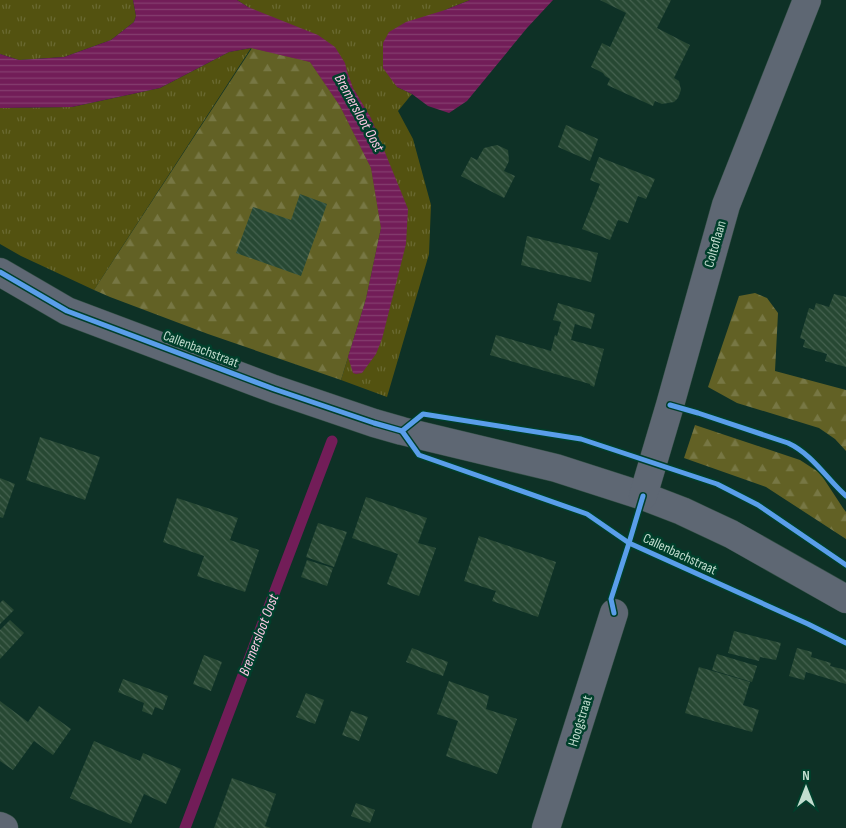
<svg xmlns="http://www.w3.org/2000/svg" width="846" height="828" viewBox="0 0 846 828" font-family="'Sofia Sans Condensed',sans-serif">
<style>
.grass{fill:url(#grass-tufts)}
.forest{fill:url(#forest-firs)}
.water{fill:url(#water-rules)}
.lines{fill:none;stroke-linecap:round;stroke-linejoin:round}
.stream{stroke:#721d58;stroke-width:11}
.building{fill:url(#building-back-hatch)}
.minor-casing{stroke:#314e44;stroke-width:29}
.minor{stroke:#5e6773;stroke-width:28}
.cycleway-casing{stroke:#003f2b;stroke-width:8}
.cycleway{stroke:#5a9eea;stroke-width:5}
.labels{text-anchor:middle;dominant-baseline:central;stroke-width:5;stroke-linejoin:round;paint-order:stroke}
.street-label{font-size:14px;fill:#c1ddcf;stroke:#003f2b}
.water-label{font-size:15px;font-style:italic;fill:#fdc8e5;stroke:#003f2b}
</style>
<defs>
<pattern id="grass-tufts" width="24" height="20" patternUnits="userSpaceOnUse" patternTransform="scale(1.25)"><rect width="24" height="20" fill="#535210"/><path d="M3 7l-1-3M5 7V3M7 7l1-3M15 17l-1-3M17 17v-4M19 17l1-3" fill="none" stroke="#6a6a32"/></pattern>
<pattern id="forest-firs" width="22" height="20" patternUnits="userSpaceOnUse" patternTransform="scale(1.25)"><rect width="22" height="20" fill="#626125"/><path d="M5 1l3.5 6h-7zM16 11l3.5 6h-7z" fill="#774"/></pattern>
<pattern id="water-rules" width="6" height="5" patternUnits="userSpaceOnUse" patternTransform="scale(1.25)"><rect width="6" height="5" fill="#721d58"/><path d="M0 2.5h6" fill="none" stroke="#843d6f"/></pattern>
<pattern id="building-back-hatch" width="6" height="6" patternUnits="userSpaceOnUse" patternTransform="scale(1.25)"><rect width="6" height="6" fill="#274833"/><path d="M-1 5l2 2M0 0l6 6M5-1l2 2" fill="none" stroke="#456250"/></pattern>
</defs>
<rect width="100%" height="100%" fill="#0e3126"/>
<g class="grass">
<polygon points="0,0 133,0 136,16 134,22 111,40 64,57 19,60 0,54"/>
<polygon points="237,0 470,0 445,10 397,87 412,94 398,111 413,139 431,205 429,254 387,397 341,380 366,299 381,228 251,48 94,290 21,256 0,244 0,108 72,107 160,88 229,52 251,48 248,7"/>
</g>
<g class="forest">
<polygon points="252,48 310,62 340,106 371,168 381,228 366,299 341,380 208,334 110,297 94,290"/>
<polygon points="755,293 767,298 778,313 775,371 846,390 846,451 835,439 819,428 737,403 708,387 739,296"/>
<polygon points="695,425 800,460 820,473 843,508 846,512 846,539 766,487 684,458"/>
</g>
<g class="water">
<polygon points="133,0 237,0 248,7 318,35 335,47 345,63 347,71 353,88 371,118 408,209 406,244 382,339 376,354 362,373 356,374 353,373 348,357 366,299 381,228 371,168 340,106 310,62 251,48 229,52 160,88 72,107 0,108 0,54 19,60 64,57 111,40 134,22 136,16"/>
<polygon points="470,0 553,0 527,28 467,101 449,113 428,106 412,94 397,87 383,68 383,43 389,32 406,22 445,10"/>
</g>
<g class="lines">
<polyline class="stream" points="185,828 332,441"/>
</g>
<g class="building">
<polygon points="600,0 671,0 657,28 690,45 674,78 679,81 681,90 678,98 674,102 662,104 655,101 653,106 607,85 610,79 605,76 603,73 591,67 602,43 610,47 626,13"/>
<polygon points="566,125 598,139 590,161 558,147"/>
<polygon points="497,145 508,150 509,161 504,171 515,176 504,198 461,176 471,157 477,160 484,148"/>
<polygon points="599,157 655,179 646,199 638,196 628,223 618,220 610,240 582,229 600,184 590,180"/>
<polygon points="300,194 327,204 301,276 236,253 253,207 291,220"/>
<polygon points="527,236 598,253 591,282 521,265"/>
<polygon points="834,294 846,297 846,367 825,361 827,354 803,347 805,340 800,338 809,308 814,310 816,303 829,307"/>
<polygon points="558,303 595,314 591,329 575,324 571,340 604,349 594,387 590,385 590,384 490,355 496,335 551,351 555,335 557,336 561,322 553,320"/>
<polygon points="40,437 100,457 85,500 26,480"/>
<polygon points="0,478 15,484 3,518 0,517"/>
<polygon points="366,497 427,518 418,543 436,548 419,596 387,584 398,554 352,538"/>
<polygon points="177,498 238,518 230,540 259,550 245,592 197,576 204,556 163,542"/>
<polygon points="318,523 347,532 334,567 306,557"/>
<polygon points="479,536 556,562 538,617 492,601 496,591 464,581"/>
<polygon points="307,560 333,568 327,586 301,577"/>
<polygon points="3,600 14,610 0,624 0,603"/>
<polygon points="10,620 24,633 0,659 0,630"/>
<polygon points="734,631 781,643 776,660 760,657 759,661 728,653"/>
<polygon points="412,648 448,662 443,676 406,662"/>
<polygon points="797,648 812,652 811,657 831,663 830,666 846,670 846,684 806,672 804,680 789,676"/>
<polygon points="717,654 757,666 752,682 712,670"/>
<polygon points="204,655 222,662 211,691 193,684"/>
<polygon points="699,667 750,682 743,705 759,710 752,732 685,713"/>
<polygon points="123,679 168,696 163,710 155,707 152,715 142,711 144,703 118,692"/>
<polygon points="449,681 489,696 486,709 517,719 497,774 446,756 458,721 437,714"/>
<polygon points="306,693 324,700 315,724 296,717"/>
<polygon points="0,701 28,722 39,706 71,729 53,755 34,741 13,770 0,761"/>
<polygon points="351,711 368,717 359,741 342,735"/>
<polygon points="94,741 140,761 143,753 181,769 166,804 144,794 131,824 70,798"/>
<polygon points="232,778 276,794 265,826 271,828 214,828"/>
<polygon points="356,803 375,810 370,823 351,816"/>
</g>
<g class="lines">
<defs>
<g id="minor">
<polyline points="0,272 67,311 274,389 374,423 402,431 556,468 643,496 682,511 731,534 846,599"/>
<polyline points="643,496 670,405 726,205 807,0"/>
<polyline points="0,826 4,828"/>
<polyline points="546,828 614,613"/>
</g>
</defs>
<use href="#minor" class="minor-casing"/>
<use href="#minor" class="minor"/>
<defs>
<g id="cycleway">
<polyline points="0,272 67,311 274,389 374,423 402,431"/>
<path d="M670 405 698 413 788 443C812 454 827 479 846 496"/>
<polyline points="846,565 758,505 717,484 581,439 423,414 402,431 419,455 587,514 629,543 808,624 846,643"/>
<polyline points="614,613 611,599 629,543 643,496"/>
</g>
</defs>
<use href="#cycleway" class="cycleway-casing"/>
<use href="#cycleway" class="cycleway"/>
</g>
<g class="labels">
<g class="street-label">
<text transform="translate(715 244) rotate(-74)">Coltoflaan</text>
<text transform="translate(201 349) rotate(21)">Callenbachstraat</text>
<text transform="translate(680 554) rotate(25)">Callenbachstraat</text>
<text transform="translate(580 721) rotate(-73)">Hoogstraat</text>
</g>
<g class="water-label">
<text transform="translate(359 113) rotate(61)">Bremersloot Oost</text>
<text transform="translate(259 635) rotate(-69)">Bremersloot Oost</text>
</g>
</g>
<g transform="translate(806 788)" stroke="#003f2b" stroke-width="4" paint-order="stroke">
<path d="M0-4L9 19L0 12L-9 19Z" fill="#c1ddcf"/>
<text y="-8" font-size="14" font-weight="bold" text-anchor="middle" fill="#c1ddcf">N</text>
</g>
</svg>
